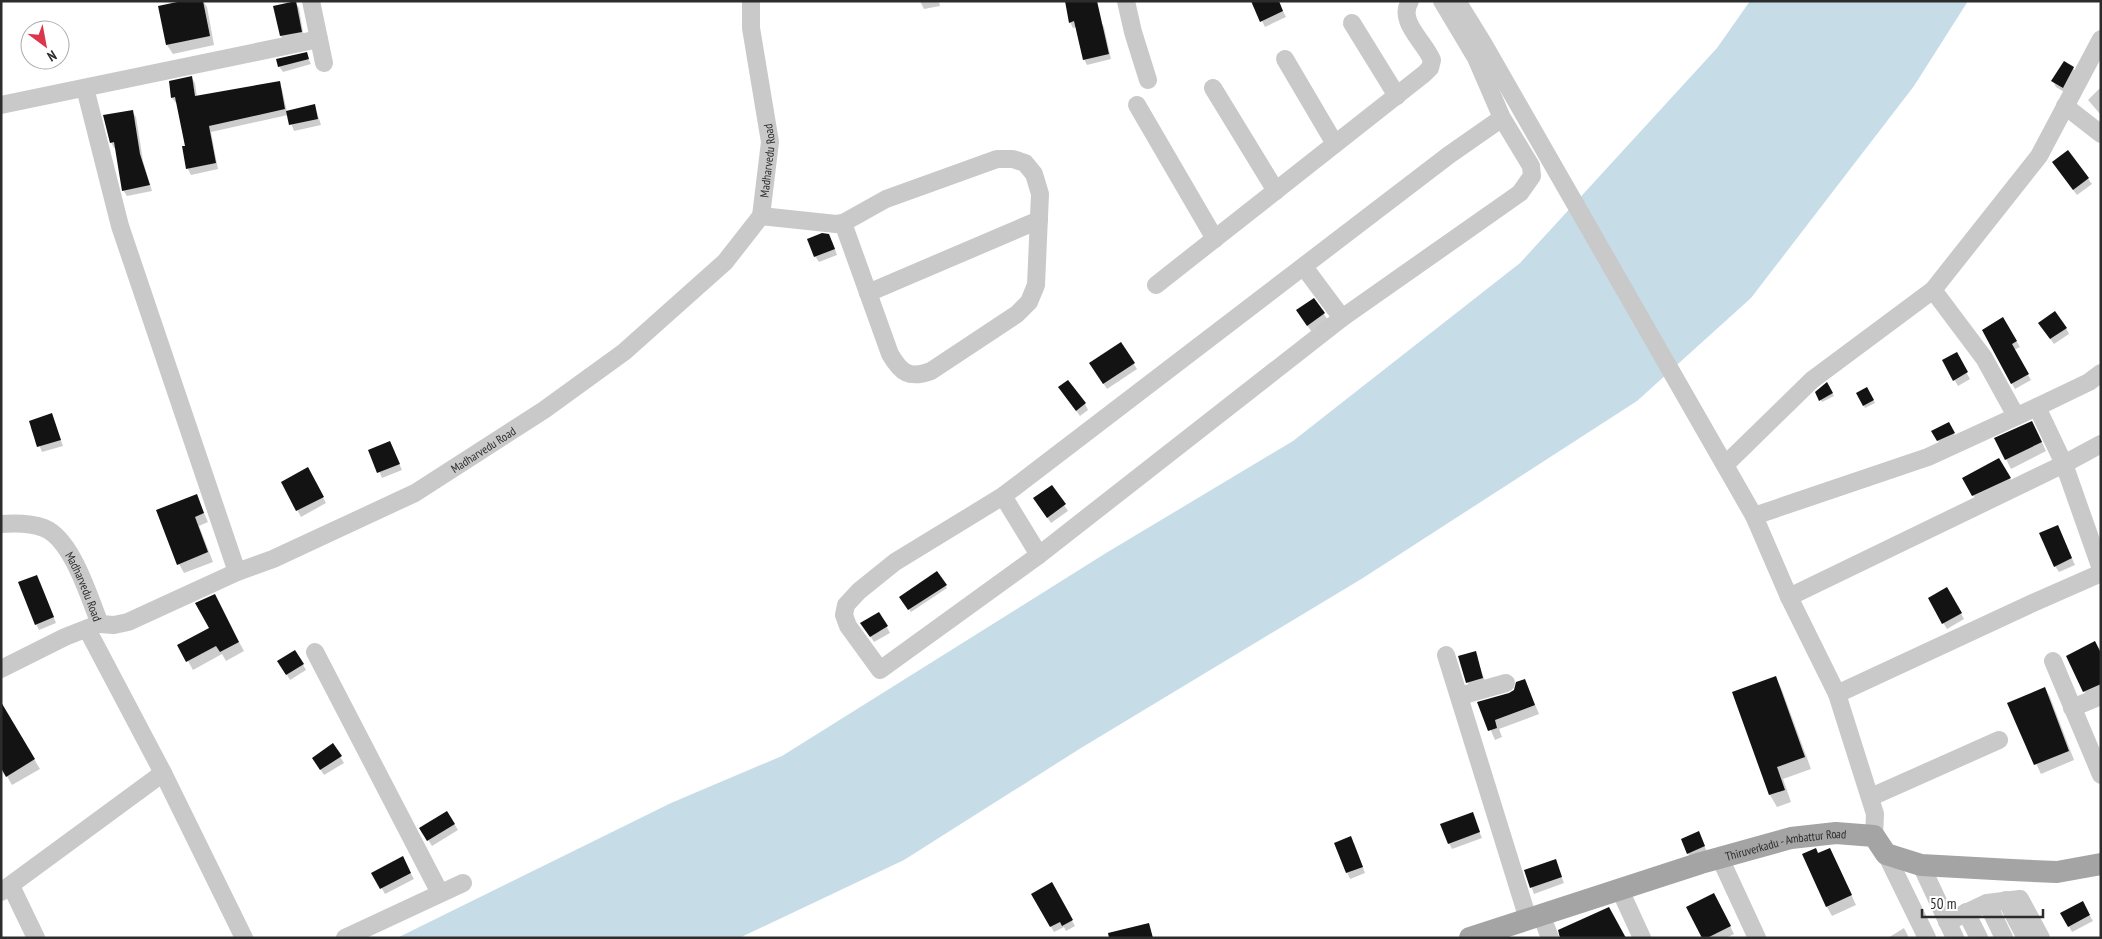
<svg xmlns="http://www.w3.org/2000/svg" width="2102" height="939" viewBox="0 0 2102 939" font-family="'PT Sans Narrow',sans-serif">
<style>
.water{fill:#c6dde8}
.shadow{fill:#0003}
.building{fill:#131313}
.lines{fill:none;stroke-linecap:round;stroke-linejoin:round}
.minor{stroke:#c9c9c9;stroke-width:18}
.major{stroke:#a4a4a4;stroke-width:22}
.labels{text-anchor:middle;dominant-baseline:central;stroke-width:5;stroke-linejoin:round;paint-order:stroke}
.street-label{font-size:12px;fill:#2c2c2c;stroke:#fff}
</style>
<rect width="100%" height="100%" fill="#fff"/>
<polygon class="water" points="1750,1 1968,1 1914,86 1751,298 1637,401 1363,578 1081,748 904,860 739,938 397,938 671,803 782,756 1106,553 1293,441 1520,263 1717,48"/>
<g class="shadow">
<polygon points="188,1 203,1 207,7 214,45 173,54 167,45 160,7"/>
<polygon points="920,1 939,1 940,6 924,9"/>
<polygon points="1066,1 1101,22 1104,27 1111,59 1087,65 1084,59 1077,27 1073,28 1070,22"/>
<polygon points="1278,1 1286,17 1265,27 1262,21"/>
<polygon points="296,3 299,8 304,38 284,42 281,36 275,7"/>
<polygon points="306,54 311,64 283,72 279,66"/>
<polygon points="2073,68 2076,74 2066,93 2056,87 2053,81"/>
<polygon points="192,78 195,83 197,97 279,83 282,89 287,112 315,106 321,125 294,131 288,115 211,132 218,169 191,175 188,169 183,147 186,147 178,103 176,103 172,98"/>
<polygon points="2101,87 2101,115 2088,100"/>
<polygon points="132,111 136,117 143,161 152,191 127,196 123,190 116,148 114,148 111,142"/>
<polygon points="2068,152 2092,184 2077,195 2057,168"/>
<polygon points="832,241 837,255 819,262 815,256"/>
<polygon points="1314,300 1328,320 1311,331 1301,316"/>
<polygon points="2003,319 2020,347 2014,350 2031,380 2015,389 1997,357"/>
<polygon points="2066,328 2069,334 2054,344 2043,329"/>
<polygon points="1956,354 1970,379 1958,386 1944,361"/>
<polygon points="1133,363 1137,369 1107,389 1094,369"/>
<polygon points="1827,384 1834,396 1822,402 1816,392"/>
<polygon points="1867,389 1875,403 1865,408 1858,394"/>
<polygon points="1063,393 1085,404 1088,410 1080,416"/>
<polygon points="52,415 63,446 42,452 30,422"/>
<polygon points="1948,423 1957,439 1941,446 1933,431"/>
<polygon points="2037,432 2046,451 2011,469 1996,439"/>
<polygon points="390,442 402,470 382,478 370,450"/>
<polygon points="1999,459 2013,484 1977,502 1964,479"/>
<polygon points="307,469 326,503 301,517 282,482"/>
<polygon points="1052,487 1068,511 1051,523 1038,504"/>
<polygon points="196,495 208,522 199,526 213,562 184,573 179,564"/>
<polygon points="2060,532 2075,565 2059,572 2055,566"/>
<polygon points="937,573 947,588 911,612 901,597"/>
<polygon points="40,582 56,623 39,630 36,624"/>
<polygon points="1947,588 1964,619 1947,629 1929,599"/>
<polygon points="219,605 244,651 226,661 222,654 193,670 179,645 210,629"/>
<polygon points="879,613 890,633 874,642 862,623"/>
<polygon points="295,651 306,670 290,680 279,662"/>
<polygon points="1475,653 1486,684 1470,689 1459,657"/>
<polygon points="2101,654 2101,695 2089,700 2084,691"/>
<polygon points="1776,678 1782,690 1811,769 1783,779 1791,802 1777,807 1770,795 1734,693"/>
<polygon points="1525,680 1539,714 1499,729 1502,737 1495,740 1479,703 1510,694"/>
<polygon points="2045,688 2050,697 2074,760 2041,774 2008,704"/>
<polygon points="1,705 40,769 12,785 1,766"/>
<polygon points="333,745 344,763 324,775 313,758"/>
<polygon points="447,812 458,830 432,846 421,829"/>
<polygon points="1472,814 1482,838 1452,849 1449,843"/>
<polygon points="1699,833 1707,852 1691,859 1688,853"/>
<polygon points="1354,843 1365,873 1350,879 1335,844"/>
<polygon points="1830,849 1856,905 1832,916 1827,907"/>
<polygon points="402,858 414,879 385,894 373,873"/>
<polygon points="1555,861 1564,883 1534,894 1526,871"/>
<polygon points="1051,884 1075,926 1066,931 1064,927 1054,932 1033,894"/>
<polygon points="1718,902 1734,934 1726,938 1704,938"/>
<polygon points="2082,902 2093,921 2072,932 2062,913"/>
<polygon points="1904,928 1909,938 1888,938"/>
</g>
<g class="building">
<polygon points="182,1 203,1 210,36 166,45 158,6"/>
<polygon points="296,1 302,32 280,36 273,6"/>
<polygon points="1065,1 1097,1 1109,54 1083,60 1074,21 1069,23"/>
<polygon points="1251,1 1279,1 1283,11 1260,22"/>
<polygon points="307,52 309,59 278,67 276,59"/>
<polygon points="2064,61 2074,67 2063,88 2051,81"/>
<polygon points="192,76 195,96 280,81 285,109 209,126 216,163 186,169 182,146 185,146 175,97 171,98 169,81"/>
<polygon points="315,104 318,119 289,125 286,111"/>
<polygon points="133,110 140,154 150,185 122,191 114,142 110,143 103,115"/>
<polygon points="2068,150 2089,178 2073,190 2052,162"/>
<polygon points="822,233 829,234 835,249 814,257 807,239"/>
<polygon points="1314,298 1325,313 1307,326 1296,310"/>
<polygon points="2055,311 2067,328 2050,339 2038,323"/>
<polygon points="2003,317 2017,341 2012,344 2029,374 2011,384 1982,330"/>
<polygon points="1121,342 1135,363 1103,384 1089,363"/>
<polygon points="1957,352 1968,372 1953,381 1942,360"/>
<polygon points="1068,380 1086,403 1076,411 1058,387"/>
<polygon points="1827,382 1833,393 1819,401 1815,392"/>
<polygon points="1867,387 1874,400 1863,406 1856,393"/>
<polygon points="52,413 61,440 37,447 29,421"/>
<polygon points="2032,421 2042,442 2005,460 1994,438"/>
<polygon points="1949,422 1955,433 1937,441 1931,431"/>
<polygon points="390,441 400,464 377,473 368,450"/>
<polygon points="1999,458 2011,478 1972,496 1962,478"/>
<polygon points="308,467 324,497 296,511 281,482"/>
<polygon points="1052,485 1066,504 1047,518 1033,498"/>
<polygon points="197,494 204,513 195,517 208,552 177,565 156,510"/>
<polygon points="2058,525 2072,558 2054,567 2039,533"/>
<polygon points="937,571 947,585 908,610 899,597"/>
<polygon points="37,575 54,617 35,625 18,582"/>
<polygon points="1947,587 1962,613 1942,624 1928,598"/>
<polygon points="215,594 239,642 220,652 216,646 186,662 177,645 209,628 195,603"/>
<polygon points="879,612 888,626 870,637 860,623"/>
<polygon points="2095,641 2101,653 2101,684 2083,692 2066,656"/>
<polygon points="295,650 304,664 286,675 277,661"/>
<polygon points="1476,651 1483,678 1466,683 1458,656"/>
<polygon points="1776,676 1805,757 1777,767 1785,790 1769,795 1732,692"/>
<polygon points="1525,679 1535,705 1495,720 1497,728 1488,731 1477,702 1509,693 1514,690 1516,682"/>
<polygon points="2045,687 2069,751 2034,765 2007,703"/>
<polygon points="1,702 35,759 6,777 1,768"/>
<polygon points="333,743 342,756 320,770 312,758"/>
<polygon points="447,811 455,824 427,841 419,828"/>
<polygon points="1473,812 1480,832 1448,844 1440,824"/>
<polygon points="1699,831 1705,846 1687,854 1681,839"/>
<polygon points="1351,836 1363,867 1346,873 1334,843"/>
<polygon points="1816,848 1818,853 1830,848 1852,895 1826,907 1802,854"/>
<polygon points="403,856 411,873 380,889 371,873"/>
<polygon points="1556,859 1562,877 1530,888 1524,870"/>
<polygon points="1052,882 1073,920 1062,926 1060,922 1050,927 1031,894"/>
<polygon points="1714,893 1731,926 1707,938 1702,938 1686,907"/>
<polygon points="2083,901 2090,915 2068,927 2060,913"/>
<polygon points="1609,907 1626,938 1560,938 1558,930"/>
<polygon points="1149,923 1153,938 1109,938 1108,933"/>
</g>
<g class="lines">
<g class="minor">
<polyline points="311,1 324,63"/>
<polyline points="1126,1 1133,32 1148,80"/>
<polyline points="1442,1 1476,58 1502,118 1531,166 1532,176 1520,193 1342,318 1039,555 880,670 848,626 844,615 846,605 859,591 895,562 1003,496 1449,155 1502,118"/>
<polyline points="1457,1 1483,43 1754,516 1789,597 1837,694 1875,814 1874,836"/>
<polyline points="1352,23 1397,96"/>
<polyline points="1285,59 1335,144"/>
<polyline points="85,88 120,226 237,572"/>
<polyline points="1213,88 1276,191"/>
<polyline points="1,105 319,39"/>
<polyline points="1137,105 1215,239"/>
<polyline points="2065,106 2101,134"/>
<path d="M997 159H1013L1025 163 1034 174 1040 194 1036 285 1029 302 1017 314 931 371C909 379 901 373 890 354L843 223 886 199Z"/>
<polyline points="761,216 836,224 843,223"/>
<polyline points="1304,267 1342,318"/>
<path d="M1156 285 1424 74 1430 68 1432 60C1424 41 1397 21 1410 1"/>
<polyline points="1933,290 1984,358 2016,416"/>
<polyline points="868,293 1039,220"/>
<polyline points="2037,407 2064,464 2101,444"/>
<polyline points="1725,465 1812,380 1933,290 2039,156 2101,39"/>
<polyline points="1003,496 1039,555"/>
<polyline points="1754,516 1928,457 2037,407 2089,382 2101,373"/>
<path id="s1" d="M1 524C15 523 31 523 44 528 72 539 89 597 100 624L114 625 128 622 237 572 273 559 415 493 544 410 624 352 725 262 761 216 770 142 751 28V1"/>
<polyline points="1789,597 2064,464 2101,569"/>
<polyline points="87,629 163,773 244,938"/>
<polyline points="315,652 440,893"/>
<polyline points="1446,655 1528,919"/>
<polyline points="2053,661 2101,775"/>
<polyline points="1,669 65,637 98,624"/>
<polyline points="1837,694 2035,602 2101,573"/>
<polyline points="1460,696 1506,683"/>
<polyline points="2072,708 2101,696"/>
<polyline points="1871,797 1999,740"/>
<polyline points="1886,854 1927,938"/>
<polyline points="1720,858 1757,938"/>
<polyline points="1921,865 1955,938"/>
<polyline points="11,886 36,938"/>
<polyline points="1620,890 1642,938"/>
<polyline points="1,892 163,773"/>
<polyline points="2006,900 2026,938"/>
<polyline points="1987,903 2004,938"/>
<polyline points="1966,912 1979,938"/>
<polyline points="1541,914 1550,938"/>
<polyline points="1947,922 1987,903 2020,899 2041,938"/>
<polyline points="345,938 463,883"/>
</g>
<path class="major" id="s2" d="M1470 938 1701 863 1791 838 1836 833 1874 836 1886 854 1921 865 2012 870 2057 872 2101 864"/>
</g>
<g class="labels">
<g class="street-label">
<text stroke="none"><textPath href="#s1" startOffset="1002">Madharvedu Road</textPath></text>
<text stroke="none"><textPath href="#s1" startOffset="581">Madharvedu Road</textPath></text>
<text stroke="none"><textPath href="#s1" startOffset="116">Madharvedu Road</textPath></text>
<text stroke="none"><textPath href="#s2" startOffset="330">Thiruverkadu - Ambattur Road</textPath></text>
</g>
</g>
<rect width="2102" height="939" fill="none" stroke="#2c2c2c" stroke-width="5"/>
<g transform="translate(45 45) rotate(148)"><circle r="24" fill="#ffffff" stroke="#ababab"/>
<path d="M0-4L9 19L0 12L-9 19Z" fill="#da364c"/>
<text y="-8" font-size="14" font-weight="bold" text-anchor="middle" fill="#2c2c2c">N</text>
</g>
<path d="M1922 909v8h121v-8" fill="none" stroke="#2c2c2c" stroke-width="2.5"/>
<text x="1930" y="909" font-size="15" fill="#2c2c2c" stroke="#ffffff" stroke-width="4" paint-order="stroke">50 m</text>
</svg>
